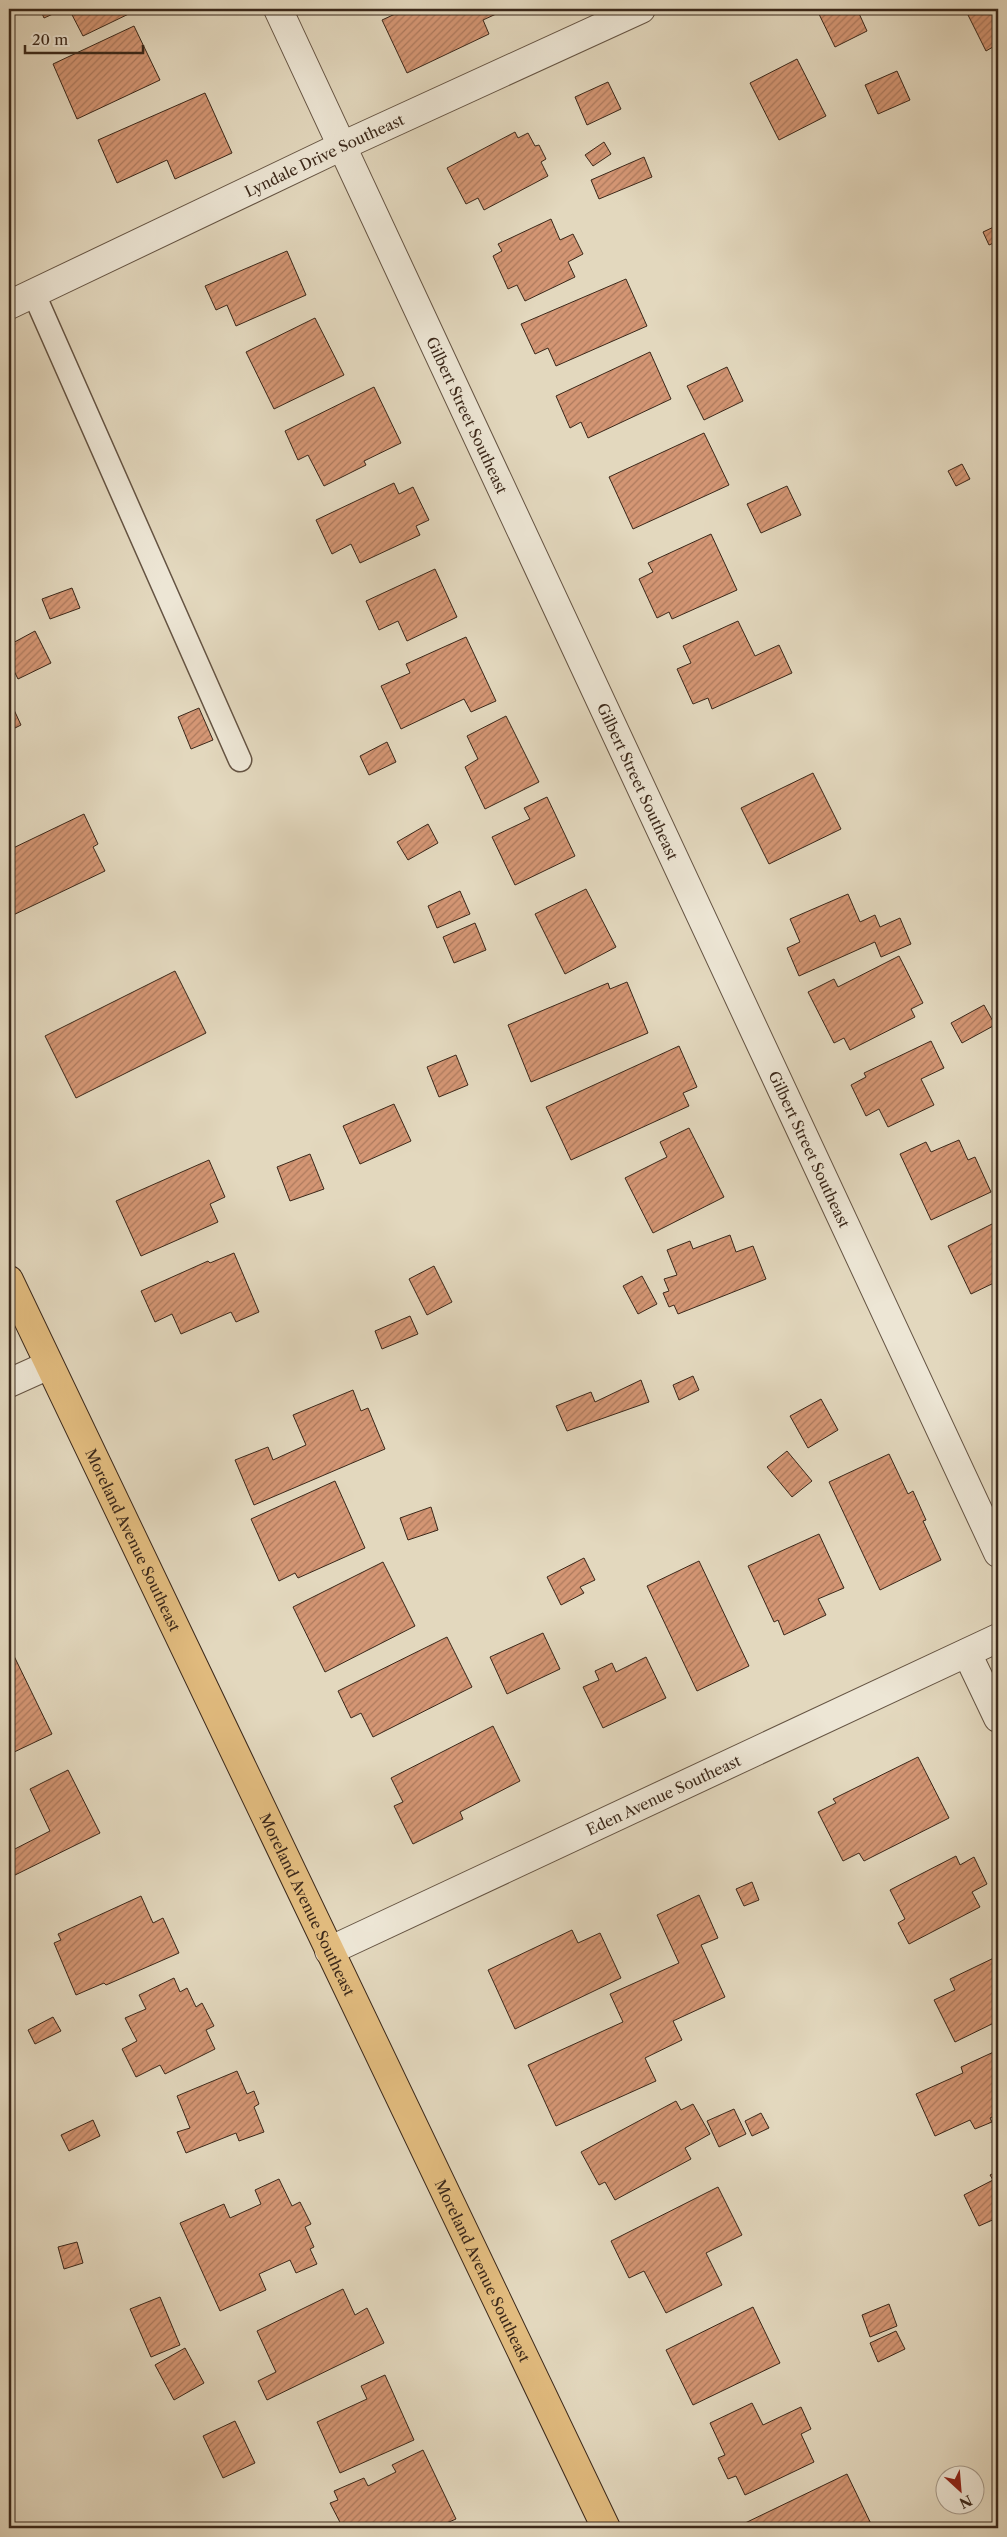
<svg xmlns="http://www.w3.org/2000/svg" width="1007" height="2537" viewBox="0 0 1007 2537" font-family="'Libre Caslon Text',serif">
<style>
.building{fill:url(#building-hatch);stroke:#3b281a}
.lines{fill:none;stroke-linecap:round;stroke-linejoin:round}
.service-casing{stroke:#655443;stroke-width:25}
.minor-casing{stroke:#655443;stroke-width:30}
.trunk-casing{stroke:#3b281a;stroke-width:30}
.service{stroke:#ede6d5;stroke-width:22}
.minor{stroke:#ede6d5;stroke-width:28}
.trunk{stroke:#e2bc7f;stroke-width:28}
.labels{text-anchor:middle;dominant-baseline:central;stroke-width:4;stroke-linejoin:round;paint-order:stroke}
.street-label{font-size:15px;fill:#3b281a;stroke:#ede6d5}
</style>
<defs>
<pattern id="building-hatch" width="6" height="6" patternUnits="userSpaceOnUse" patternTransform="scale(1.25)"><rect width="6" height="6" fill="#d49674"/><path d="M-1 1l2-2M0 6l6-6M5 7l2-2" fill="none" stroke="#ad7a5e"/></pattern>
</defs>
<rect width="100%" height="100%" fill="#e3d8be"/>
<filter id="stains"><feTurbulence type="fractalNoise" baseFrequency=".004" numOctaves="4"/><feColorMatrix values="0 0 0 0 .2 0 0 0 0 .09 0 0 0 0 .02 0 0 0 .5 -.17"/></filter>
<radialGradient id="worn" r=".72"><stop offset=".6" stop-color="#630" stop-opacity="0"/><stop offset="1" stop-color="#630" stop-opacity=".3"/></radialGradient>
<g class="building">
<polygon points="40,9 64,9 44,18"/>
<polygon points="69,9 139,9 83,36"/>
<polygon points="406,9 507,9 483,20 489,34 407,73 382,20"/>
<polygon points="820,9 857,9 867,31 835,47 817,10"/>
<polygon points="965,9 998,9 998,44 986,51"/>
<polygon points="134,26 160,80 77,119 53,64"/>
<polygon points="797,59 826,116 779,140 750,83"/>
<polygon points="897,71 910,100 878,114 865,85"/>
<polygon points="608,82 621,109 587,125 575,97"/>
<polygon points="205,93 232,153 175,179 167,160 117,183 98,140"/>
<polygon points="515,132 518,138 528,133 535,146 539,145 546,159 541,162 548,176 484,210 478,198 466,204 447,168"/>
<polygon points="604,142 611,154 593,166 585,155"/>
<polygon points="644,157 652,177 599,199 591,180"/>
<polygon points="551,219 560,240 573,234 583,254 568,262 575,277 525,301 517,285 508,289 493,256 502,251 498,244"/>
<polygon points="998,225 998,241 989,245 983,232"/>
<polygon points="287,251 306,295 236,326 227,305 216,310 205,286"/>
<polygon points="626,279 647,326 556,366 548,348 535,354 521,324"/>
<polygon points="315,318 344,375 274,409 246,352"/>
<polygon points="650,352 671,399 588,438 581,422 570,428 556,396"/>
<polygon points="727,367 743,401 704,420 687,386"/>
<polygon points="374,387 401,443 364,461 366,465 324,486 308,455 298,460 285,431"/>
<polygon points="704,433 729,485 633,529 609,477"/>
<polygon points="962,464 970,479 956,486 948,471"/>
<polygon points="394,483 399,494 413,487 429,520 416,526 420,535 360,563 351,544 332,554 316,520"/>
<polygon points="787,486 801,515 761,533 747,504"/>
<polygon points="711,534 737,590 672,619 669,612 657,618 639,579 653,572 648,563"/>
<polygon points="435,569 457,617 407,641 398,621 379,630 366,601"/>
<polygon points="72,588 80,608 50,619 42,599"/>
<polygon points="738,621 755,656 779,645 792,673 712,709 708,698 693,704 677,669 691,663 683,646"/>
<polygon points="35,631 51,663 18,679 9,661 9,645"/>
<polygon points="466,637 496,701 471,712 464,699 401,729 381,686 410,673 406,664"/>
<polygon points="9,699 21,725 9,731"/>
<polygon points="199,708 213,740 191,749 178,717"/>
<polygon points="506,716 539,782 485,809 465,767 478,759 467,736"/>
<polygon points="387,742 396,762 369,775 360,756"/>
<polygon points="813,773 841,829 769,864 741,808"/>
<polygon points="547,797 575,856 515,885 492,837 530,819 524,808"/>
<polygon points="84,814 98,844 93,847 105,871 9,917 9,850"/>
<polygon points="428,824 438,843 408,860 397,842"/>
<polygon points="586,889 616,947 565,974 535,914"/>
<polygon points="460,891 470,914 437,928 428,906"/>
<polygon points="848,894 860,922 875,915 880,927 900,918 911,944 881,957 875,942 799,976 787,948 800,942 790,919"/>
<polygon points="475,923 486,950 454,963 443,937"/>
<polygon points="899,956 923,1003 911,1009 915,1017 850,1050 844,1038 834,1043 808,992 834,979 838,987"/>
<polygon points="175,971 206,1033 76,1098 45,1036"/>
<polygon points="627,982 648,1033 531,1082 508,1025 608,983 610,989"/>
<polygon points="984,1005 995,1025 962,1043 951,1023"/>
<polygon points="931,1041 944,1068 921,1079 934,1105 888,1127 879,1109 866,1116 851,1085 866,1077 864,1073"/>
<polygon points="679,1046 697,1087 683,1093 689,1106 571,1160 546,1107"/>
<polygon points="456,1055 468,1085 439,1097 427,1067"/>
<polygon points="394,1104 411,1141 360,1164 343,1126"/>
<polygon points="689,1128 724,1197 653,1233 625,1178 667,1157 660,1142"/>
<polygon points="959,1140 968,1160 975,1157 991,1192 931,1220 900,1154 926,1142 931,1152"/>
<polygon points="310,1154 324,1189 290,1201 277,1167"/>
<polygon points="209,1160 225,1197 210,1204 218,1222 141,1256 116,1201"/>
<polygon points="998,1221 998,1281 971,1294 948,1246"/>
<polygon points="730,1235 736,1252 753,1246 766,1279 678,1314 674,1305 669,1307 663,1293 669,1291 664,1279 677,1275 667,1250 690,1241 693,1249"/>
<polygon points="234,1253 259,1312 236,1322 231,1312 181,1334 172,1314 155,1322 141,1291 208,1261 210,1263"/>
<polygon points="434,1266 452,1302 427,1315 409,1279"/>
<polygon points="642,1276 657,1304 638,1314 623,1286"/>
<polygon points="410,1316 418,1334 382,1349 375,1331"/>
<polygon points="693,1376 699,1390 679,1400 673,1385"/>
<polygon points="641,1380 649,1402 567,1431 556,1406 591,1392 595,1402"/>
<polygon points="353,1390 361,1411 368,1408 385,1449 254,1505 235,1460 268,1447 273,1460 306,1445 293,1415"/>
<polygon points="821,1399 838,1430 808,1448 790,1416"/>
<polygon points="787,1451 812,1481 792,1497 767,1467"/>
<polygon points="889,1454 908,1494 913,1491 926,1520 923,1521 941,1560 880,1590 829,1482"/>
<polygon points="335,1481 365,1548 298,1578 295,1573 279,1581 251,1519"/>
<polygon points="431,1507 438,1530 408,1540 400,1518"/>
<polygon points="819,1534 844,1588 818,1599 826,1615 784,1635 778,1620 774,1622 748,1566"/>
<polygon points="584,1558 595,1580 580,1587 584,1593 561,1605 547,1577"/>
<polygon points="699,1561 749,1666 697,1691 647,1586"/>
<polygon points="383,1562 415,1626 325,1672 293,1607"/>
<polygon points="543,1633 560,1669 507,1694 490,1657"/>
<polygon points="447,1637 472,1687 373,1737 361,1713 351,1718 338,1691"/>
<polygon points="14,1656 52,1734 10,1754 9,1659"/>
<polygon points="646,1657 666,1698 603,1728 583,1687 599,1680 595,1671 612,1663 616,1672"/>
<polygon points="493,1726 520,1781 460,1812 463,1819 413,1844 394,1806 403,1802 391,1778"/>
<polygon points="918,1757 949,1818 864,1861 859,1853 843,1861 818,1812 836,1803 833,1799"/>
<polygon points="68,1770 100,1833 9,1878 9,1852 50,1831 30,1789"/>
<polygon points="956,1856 960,1865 974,1857 987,1884 972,1892 980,1907 909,1944 898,1923 905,1919 890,1890"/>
<polygon points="752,1882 759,1900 744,1906 736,1889"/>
<polygon points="699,1895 718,1938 701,1945 725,1997 673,2021 682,2040 645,2058 656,2081 556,2126 528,2065 623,2022 610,1994 679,1963 657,1915"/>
<polygon points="141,1896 153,1923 163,1918 179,1953 106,1985 104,1983 76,1995 54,1943 61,1940 58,1934"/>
<polygon points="572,1930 578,1943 600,1933 621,1978 515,2029 488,1970"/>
<polygon points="998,1956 998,2021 955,2042 934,2000 955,1990 950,1979"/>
<polygon points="174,1978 180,1992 187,1988 196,2007 202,2003 214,2026 206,2030 215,2049 165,2074 160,2065 136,2077 122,2049 137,2041 125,2018 146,2009 139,1995"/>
<polygon points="53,2017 61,2031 35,2044 28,2030"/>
<polygon points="998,2050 998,2114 990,2118 992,2122 975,2129 970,2120 935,2136 916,2094 963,2073 961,2067"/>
<polygon points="237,2071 247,2094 254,2091 259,2104 254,2107 264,2132 239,2141 236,2133 186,2153 177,2132 190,2128 177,2096"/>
<polygon points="676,2101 681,2110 693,2104 710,2134 685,2148 691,2159 615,2200 605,2182 599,2185 581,2152"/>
<polygon points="734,2109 746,2134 719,2147 707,2121"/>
<polygon points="761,2113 769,2128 752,2136 745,2121"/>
<polygon points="93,2120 100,2136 69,2151 61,2135"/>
<polygon points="998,2171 998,2220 997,2218 979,2226 964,2195 993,2180 990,2175"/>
<polygon points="279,2179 292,2206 300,2202 311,2224 305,2227 314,2247 310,2249 317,2264 296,2273 290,2260 259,2274 266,2290 220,2311 180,2223 224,2204 230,2218 261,2204 255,2190"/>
<polygon points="718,2187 742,2235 706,2253 722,2285 666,2313 644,2271 629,2278 611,2241"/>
<polygon points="77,2242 83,2263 64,2269 58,2247"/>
<polygon points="343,2289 355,2315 367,2308 384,2343 267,2400 258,2381 276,2372 257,2331"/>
<polygon points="160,2297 180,2345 151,2357 130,2309"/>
<polygon points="889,2304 897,2326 870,2337 862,2315"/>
<polygon points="753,2307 780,2363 693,2405 666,2350"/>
<polygon points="896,2331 905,2349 878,2362 870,2343"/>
<polygon points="185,2348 204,2383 174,2400 155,2365"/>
<polygon points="385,2375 414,2440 340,2473 317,2422 367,2399 361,2386"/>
<polygon points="752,2403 763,2425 801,2407 811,2429 801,2434 814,2462 745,2495 736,2476 728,2479 718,2458 725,2455 710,2423"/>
<polygon points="235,2421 255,2463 223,2478 203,2436"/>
<polygon points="423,2450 456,2519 435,2528 343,2528 330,2503 338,2500 334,2491 364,2478 368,2486 396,2472 392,2465"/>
<polygon points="847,2474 873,2528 745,2528 743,2524"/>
</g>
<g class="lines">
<defs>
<polyline id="service" points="34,294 240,760"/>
<g id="minor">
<path id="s1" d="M278 9 998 1553"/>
<path id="s2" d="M9 305 342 146 641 9"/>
<polyline points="9,1383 49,1365"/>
<polyline points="967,1653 998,1718"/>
<path id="s3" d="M329 1951 998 1638"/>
</g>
<g id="trunk">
<path id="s4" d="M9 1280 606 2528"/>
</g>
</defs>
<use href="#service" class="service-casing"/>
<use href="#minor" class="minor-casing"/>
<use href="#trunk" class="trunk-casing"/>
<use href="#service" class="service"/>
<use href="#minor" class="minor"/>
<use href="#trunk" class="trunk"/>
</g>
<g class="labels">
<g class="street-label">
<text stroke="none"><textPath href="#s2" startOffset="349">Lyndale Drive Southeast</textPath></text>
<text stroke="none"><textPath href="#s1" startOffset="448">Gilbert Street Southeast</textPath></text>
<text stroke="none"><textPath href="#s1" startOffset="852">Gilbert Street Southeast</textPath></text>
<text stroke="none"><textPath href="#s1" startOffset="1258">Gilbert Street Southeast</textPath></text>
<text stroke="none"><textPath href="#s4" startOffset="288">Moreland Avenue Southeast</textPath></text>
<text stroke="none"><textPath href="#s3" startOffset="369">Eden Avenue Southeast</textPath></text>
<text stroke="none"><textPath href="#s4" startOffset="692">Moreland Avenue Southeast</textPath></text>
<text stroke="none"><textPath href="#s4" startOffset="1098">Moreland Avenue Southeast</textPath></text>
</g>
</g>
<rect width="1007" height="2537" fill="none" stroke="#e3d8be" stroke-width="30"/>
<rect x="10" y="10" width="987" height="2517" fill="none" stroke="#3b281a" stroke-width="2.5"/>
<rect x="15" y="15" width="977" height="2507" fill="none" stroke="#3b281a"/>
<g transform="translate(960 2490) rotate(154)"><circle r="24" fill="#ede6d5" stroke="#a69a8a"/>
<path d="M0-4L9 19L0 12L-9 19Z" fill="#8f2418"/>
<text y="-8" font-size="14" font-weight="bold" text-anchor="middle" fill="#3b281a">N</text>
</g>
<path d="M25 45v8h118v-8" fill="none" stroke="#3b281a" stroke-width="2.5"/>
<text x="32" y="45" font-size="15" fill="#3b281a" stroke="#ede6d5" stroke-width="4" paint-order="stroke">20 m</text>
<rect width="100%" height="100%" filter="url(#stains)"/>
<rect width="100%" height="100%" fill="url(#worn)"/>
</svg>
